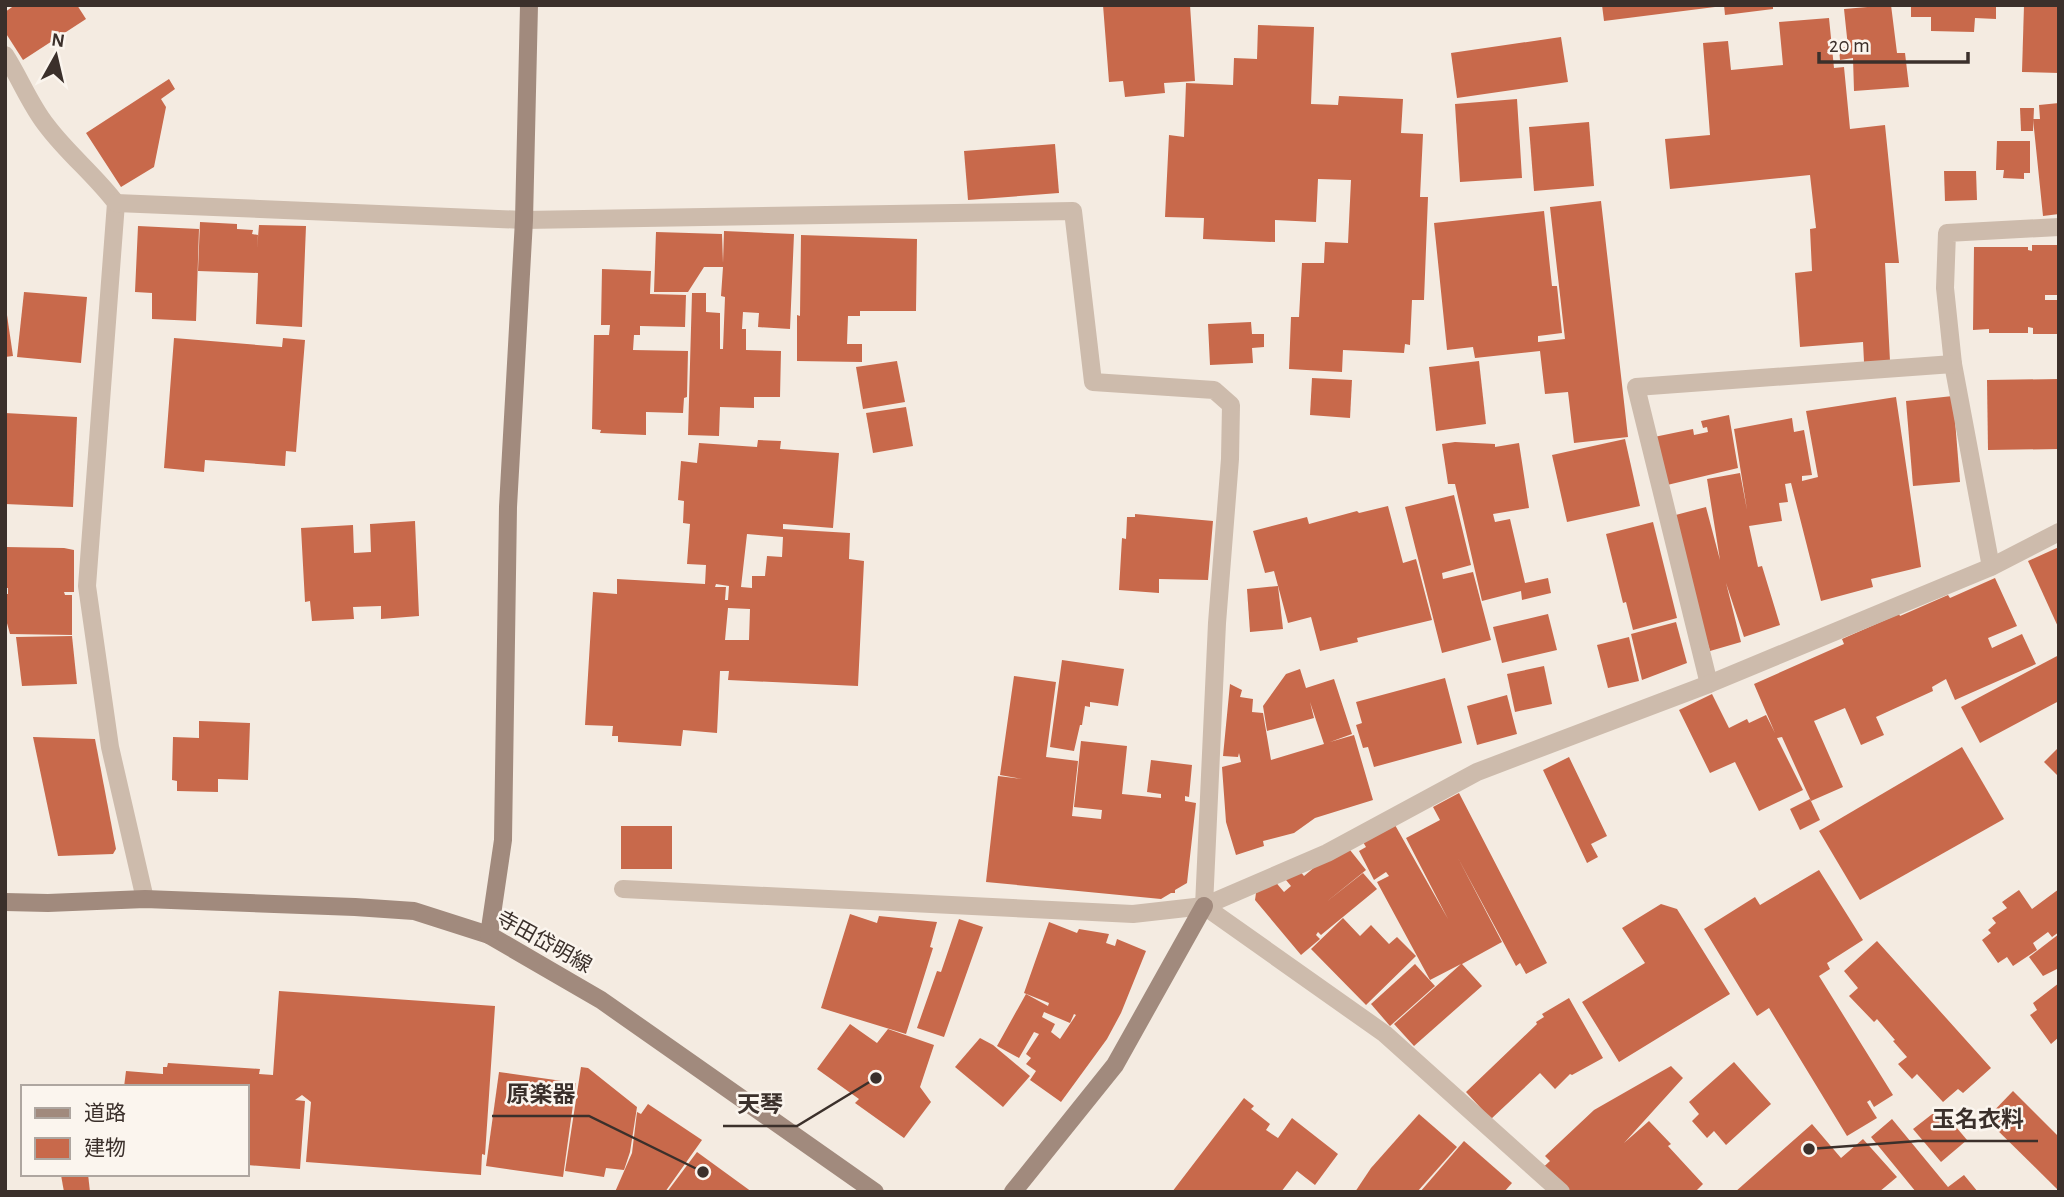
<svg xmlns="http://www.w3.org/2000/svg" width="2064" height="1197" viewBox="0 0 2064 1197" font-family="'Alegreya Sans','Noto Sans JP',sans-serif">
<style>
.building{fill:#c8694b;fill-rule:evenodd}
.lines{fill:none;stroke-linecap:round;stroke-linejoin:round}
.street{stroke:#cdbbac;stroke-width:18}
.secondary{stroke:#a18a7d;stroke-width:18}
.labels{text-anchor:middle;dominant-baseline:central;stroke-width:5;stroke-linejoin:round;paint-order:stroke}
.street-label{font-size:21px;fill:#3b302b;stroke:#fbf5ee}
.leader{fill:none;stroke:#3b302b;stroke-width:2.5}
.callout-dot{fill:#3b302b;stroke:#fbf5ee;stroke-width:2.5}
.callout-label{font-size:23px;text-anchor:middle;font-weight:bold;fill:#3b302b;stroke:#fbf5ee;stroke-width:5;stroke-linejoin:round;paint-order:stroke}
</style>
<rect width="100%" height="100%" fill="#f4ebe1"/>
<g class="building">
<polygon points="15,5 77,5 86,19 23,60 5,32 5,12"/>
<polygon points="1103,5 1190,5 1195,81 1164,83 1165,93 1125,97 1123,81 1109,82"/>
<polygon points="1602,5 1714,5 1715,7 1604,21"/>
<polygon points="1724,5 1773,5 1773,9 1725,15"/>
<polygon points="1891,5 1897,53 1905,53 1909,87 1854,91 1853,58 1840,60 1839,48 1848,47 1844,9"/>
<polygon points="1911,5 1996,5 1996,19 1975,18 1974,32 1931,31 1931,17 1911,17"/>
<polygon points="2024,5 2059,5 2059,73 2022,72"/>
<polygon points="1829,18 1834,68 1844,67 1850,129 1885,125 1899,263 1885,263 1890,361 1864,362 1863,342 1800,347 1795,273 1812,271 1810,229 1816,228 1810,175 1670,189 1665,139 1710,135 1703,43 1728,41 1731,70 1783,65 1779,22"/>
<polygon points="1258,25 1314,27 1311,104 1338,105 1339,96 1403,99 1401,133 1423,134 1420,197 1428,197 1424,300 1412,300 1410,345 1405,344 1404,353 1343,350 1342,372 1289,369 1291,317 1299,317 1302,263 1324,263 1325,242 1348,243 1351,180 1318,179 1316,222 1275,220 1275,242 1203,239 1204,218 1165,217 1169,135 1184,137 1186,83 1233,85 1234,58 1257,59"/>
<polygon points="1561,37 1568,82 1457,98 1451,53"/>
<polygon points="169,79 175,89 161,99 166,107 154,167 121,187 86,133"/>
<polygon points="1517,99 1522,178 1460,182 1455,104"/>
<polygon points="2059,103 2059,214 2043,216 2033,119 2040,119 2039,105"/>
<polygon points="2020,108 2034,108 2033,131 2021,131"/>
<polygon points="1589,122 1594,186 1534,191 1529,127"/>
<polygon points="1997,141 2030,141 2030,173 2024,173 2024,179 2003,178 2004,170 1996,170"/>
<polygon points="1055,144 1059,193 968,200 964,151"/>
<polygon points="1944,171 1976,171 1977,200 1945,201"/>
<polygon points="1601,201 1628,437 1574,443 1568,392 1545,394 1540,351 1475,358 1473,347 1447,350 1434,223 1544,211 1552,286 1557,286 1562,333 1538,336 1538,342 1565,339 1550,207"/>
<polygon points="200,222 237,224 237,229 253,230 252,234 258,235 257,249 259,225 306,226 302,327 256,324 258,273 198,271"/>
<polygon points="138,226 199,229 196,321 152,319 152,293 135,292"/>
<polygon points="724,231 794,234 790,329 758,327 759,313 743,312 742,329 746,329 746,350 781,351 780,397 754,397 754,408 720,407 719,436 688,435 692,293 706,293 706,312 720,313 720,349 723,349 725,297 721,296 723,267 704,267 688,292 654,292 656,232 722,234 723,263"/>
<polygon points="801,235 917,239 916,311 860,311 860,316 848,316 847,344 862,344 862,362 797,361 797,315 800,316"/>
<polygon points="2032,245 2059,245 2059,295 2045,295 2045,300 2059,300 2059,334 2033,334 2033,328 2028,327 2028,333 1989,333 1989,329 1973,330 1974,247 2028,247 2028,250 2032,251"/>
<polygon points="602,269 651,271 650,294 686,295 685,327 640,326 640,335 634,335 633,350 688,351 687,397 684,398 683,413 646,412 646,435 600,433 601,430 592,429 594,335 609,335 610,325 601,325"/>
<polygon points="24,292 87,297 81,363 17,357"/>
<polygon points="7,315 13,356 5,357 5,316"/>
<polygon points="1251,322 1252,334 1264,334 1264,347 1252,348 1253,363 1210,365 1208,324"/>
<polygon points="174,338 282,347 283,338 305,340 296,452 286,451 285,466 205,460 204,472 164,468"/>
<polygon points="897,361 905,402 863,409 856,367"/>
<polygon points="1479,361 1486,424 1436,431 1429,367"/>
<polygon points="1312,378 1352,380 1350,418 1310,415"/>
<polygon points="2059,379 2059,449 1988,450 1987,380"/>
<polygon points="1953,396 1960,482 1913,486 1906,401"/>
<polygon points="1896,397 1921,567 1871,579 1873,587 1821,601 1791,483 1785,484 1788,502 1779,503 1782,521 1749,526 1758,567 1762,566 1780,625 1744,637 1726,583 1741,642 1710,651 1668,517 1706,507 1720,560 1707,479 1740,473 1747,510 1734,429 1792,418 1794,432 1804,430 1812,475 1802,476 1802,481 1818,477 1806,411"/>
<polygon points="906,407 913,446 873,453 866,413"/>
<polygon points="5,413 77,417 73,507 5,504"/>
<polygon points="1729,415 1738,468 1663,486 1654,437 1693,429 1694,435 1708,432 1707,427 1703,428 1701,421"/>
<polygon points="1625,439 1640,506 1567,522 1552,455"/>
<path d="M758 440 781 441 780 449 839 453 833 528 783 524V529L850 533 849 559 864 561 858 686 728 680 729 671H720L717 733 683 730 681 746 618 742V736H612L613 726 585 725 593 592 617 594V579L705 584 706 565 687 564 690 524 683 523 684 501 678 500 681 461 697 463 699 443 757 447ZM747 534 783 537 782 557 767 556 765 576H752V588L741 587ZM716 584 729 586 728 600H725L726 587H715ZM728 608 750 609 749 640H725Z"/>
<polygon points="1455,442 1495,444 1495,447 1519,443 1529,508 1493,514 1495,522 1510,519 1525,583 1548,578 1551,593 1522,600 1521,591 1482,601 1455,484 1448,484 1442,444"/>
<polygon points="1454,495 1471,565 1442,573 1443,579 1473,572 1491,640 1442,653 1405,507"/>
<polygon points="1388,506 1403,563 1416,559 1432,620 1357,638 1358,642 1320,651 1311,617 1288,623 1274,571 1265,573 1253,531 1307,517 1309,524 1357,511 1359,513"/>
<polygon points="1135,514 1213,521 1208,580 1159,579 1159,593 1119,590 1122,538 1126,539 1127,517 1135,517"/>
<polygon points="415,521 419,616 381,619 381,606 353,607 354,619 312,621 310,601 305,602 301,528 353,525 354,553 371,552 370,524"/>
<polygon points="1653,522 1677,618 1633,630 1626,602 1623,603 1606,534"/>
<polygon points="5,547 64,548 74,550 74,592 64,592 65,595 72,595 72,635 10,634 5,616 5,594 8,594 8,588 5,588"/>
<polygon points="2059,547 2059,629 2028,561"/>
<polygon points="1995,578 2017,626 1988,638 1992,648 2022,634 2036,664 1955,700 1946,679 1932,687 1933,691 1876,717 1884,735 1861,745 1845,708 1814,721 1843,787 1811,801 1782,737 1777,738 1803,790 1759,811 1735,762 1710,773 1679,710 1712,694 1729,728 1747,719 1749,723 1766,715 1775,733 1754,684 1844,644 1842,639 1899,614 1900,616 1948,595 1950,598"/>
<polygon points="1278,586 1283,629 1250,632 1247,589"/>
<polygon points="1548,614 1557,650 1502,663 1493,627"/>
<polygon points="1676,622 1687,663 1642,680 1631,634"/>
<polygon points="72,636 77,684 22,686 16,637"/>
<polygon points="1629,637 1639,681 1608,688 1597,645"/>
<polygon points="2059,655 2059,701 1980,743 1961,707"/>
<polygon points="1062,660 1124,669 1118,706 1090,702 1090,707 1085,706 1082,725 1080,725 1074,751 1050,747"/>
<polygon points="1544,666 1552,704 1515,712 1507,674"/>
<polygon points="1300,669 1306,688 1334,679 1352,734 1330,742 1354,735 1373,800 1315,818 1294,833 1263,841 1264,846 1236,855 1226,822 1222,767 1241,762 1239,753 1238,757 1223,756 1230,684 1242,690 1240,697 1253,699 1252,712 1263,713 1271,760 1324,744 1310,702 1314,718 1267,731 1263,706 1286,674"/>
<polygon points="1014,676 1056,682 1046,757 1078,761 1072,816 1101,819 1102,810 1074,807 1081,741 1127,746 1122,794 1161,798 1161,794 1147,792 1151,760 1192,765 1189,797 1185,796 1185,801 1196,803 1187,883 1175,890 1175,893 1171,893 1161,899 986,882 998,776 1022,779 1000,775"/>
<polygon points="1445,678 1462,743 1374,767 1368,747 1363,748 1356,725 1362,723 1356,702"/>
<polygon points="1507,695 1517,734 1477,745 1467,706"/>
<polygon points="199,721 250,723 248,780 218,779 218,792 177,791 177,781 172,780 173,737 199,738"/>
<polygon points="33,737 95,739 116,849 113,854 58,856"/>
<polygon points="1962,747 2004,819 1860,900 1819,831"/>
<polygon points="2059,747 2059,777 2044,762"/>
<polygon points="1569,757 1607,836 1591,844 1598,857 1587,863 1543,770"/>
<polygon points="1459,793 1547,963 1526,974 1520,963 1516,966 1458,858 1502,942 1462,964 1482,986 1414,1046 1394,1024 1461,964 1430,980 1377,882 1389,876 1386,872 1374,880 1359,851 1366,847 1363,842 1395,825 1448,919 1406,838 1440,820 1433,807"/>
<polygon points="1810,799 1820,820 1800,830 1790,809"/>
<rect x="621" y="826" width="51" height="43"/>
<polygon points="1346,845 1366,870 1325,903 1363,873 1377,889 1321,935 1318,932 1316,935 1320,939 1301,955 1255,900 1256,893 1273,879 1284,892 1291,886 1281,874 1294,864 1304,876 1339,847"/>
<polygon points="1819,870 1863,940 1827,963 1830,969 1819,976 1893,1095 1874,1107 1870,1100 1867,1102 1877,1118 1847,1136 1769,1008 1757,1016 1704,929 1755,897 1760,905"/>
<polygon points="2059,889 2059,932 2052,937 2048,932 2033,943 2037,950 2013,966 2007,957 1998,963 1982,940 1991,933 1988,930 1996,923 1992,918 2007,908 2002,902 2019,890 2032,909"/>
<polygon points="1661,904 1677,909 1730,994 1619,1062 1582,1002 1645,963 1622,928"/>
<polygon points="850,914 877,923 879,916 937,922 930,947 933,948 906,1034 821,1008"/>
<polygon points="1343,918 1360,936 1371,925 1389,944 1397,937 1416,956 1366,1005 1311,949"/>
<polygon points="959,919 983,927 944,1037 917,1028 937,971 941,972"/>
<path d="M1049 922 1077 933 1079 929 1109 934 1106 943 1115 946 1117 939 1146 951 1121 1013 1107 1039 1061 1102 1030 1080 1036 1071 1026 1064 1031 1058 1026 1054 1039 1034 1034 1032 1019 1058 997 1046 1026 994 1048 1006 1049 1003 1024 993ZM1044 1012 1070 1023 1074 1014 1076 1015 1060 1039 1051 1032 1055 1024 1042 1017Z"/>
<polygon points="2059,934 2059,968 2043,976 2029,957"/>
<polygon points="1877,941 1991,1068 1963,1093 1958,1089 1943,1102 1917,1074 1912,1079 1898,1064 1907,1057 1893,1041 1895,1040 1877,1019 1874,1022 1849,996 1858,988 1844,971"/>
<polygon points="1415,964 1435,986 1390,1026 1371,1004"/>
<polygon points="2059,983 2059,1037 2051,1044 2030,1015 2037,1010 2033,1003"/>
<polygon points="279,991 495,1006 485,1155 482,1154 481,1175 306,1162 311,1102 302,1095 295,1100 305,1101 300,1169 247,1165 247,1087 124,1087 126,1071 163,1074 163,1067 167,1067 168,1063 260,1069 259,1074 273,1075"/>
<polygon points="1569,998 1603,1058 1572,1075 1570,1074 1555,1089 1540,1073 1491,1119 1466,1092 1537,1024 1536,1022 1544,1017 1542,1014"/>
<polygon points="850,1024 877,1043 888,1029 934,1045 920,1087 931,1102 904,1138 855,1103 859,1099 817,1069"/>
<polygon points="980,1038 993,1045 1030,1076 1003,1107 955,1067"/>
<polygon points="1734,1062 1771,1104 1726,1145 1714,1131 1707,1138 1692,1121 1699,1114 1689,1102"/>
<polygon points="1671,1066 1683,1078 1624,1143 1649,1121 1671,1144 1668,1146 1703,1184 1695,1192 1552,1192 1536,1174 1550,1161 1545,1156 1594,1110"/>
<polygon points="581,1067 588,1068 637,1107 630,1152 624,1170 606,1168 604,1177 565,1171"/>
<polygon points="499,1072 576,1083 563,1177 486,1166"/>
<polygon points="2013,1091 2059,1137 2059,1191 1986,1119"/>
<polygon points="1244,1098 1254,1106 1251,1109 1270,1124 1266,1130 1278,1138 1292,1118 1338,1154 1315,1185 1297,1171 1281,1192 1172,1192"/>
<polygon points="648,1104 702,1140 665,1192 615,1192 632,1153 637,1112 641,1114"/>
<polygon points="1940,1108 1967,1140 1941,1162 1913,1129"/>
<polygon points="1419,1114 1457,1147 1417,1192 1355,1192 1371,1168"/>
<polygon points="1892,1119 1948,1187 1964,1175 1978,1192 1916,1192 1871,1137"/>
<polygon points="1812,1124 1841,1158 1863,1139 1897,1177 1879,1192 1735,1192"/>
<polygon points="1464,1141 1512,1183 1504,1192 1420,1192"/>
<polygon points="697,1152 752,1192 667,1192"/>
<polygon points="88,1174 90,1192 64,1192 61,1175"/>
</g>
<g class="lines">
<g class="street">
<path d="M5 55C20 78 30 105 47 126 68 154 95 175 116 203L87 586 110 747 145 899"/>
<polyline points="116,203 524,220 1073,211 1093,382 1214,390 1231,405 1230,459 1217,623 1204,906"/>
<polyline points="1991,567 1953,364 1945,288 1947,233 2059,227"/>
<polyline points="1709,684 1636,387 1953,364"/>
<polyline points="623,889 1133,914 1204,906 1327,853 1477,772 1709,684 1991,567 2059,532"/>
<polyline points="1204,906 1385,1034 1561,1192"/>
</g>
<g class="secondary">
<polyline points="5,902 48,903 145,899 355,907 414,911 489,935 601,1000 875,1192"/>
<polyline points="489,935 503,840 508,507 524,220 529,5"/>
<polyline points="1013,1192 1115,1065 1204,906"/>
</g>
</g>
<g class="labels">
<g class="street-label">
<text transform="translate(544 942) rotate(29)">寺田岱明線</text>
</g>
</g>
<path class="leader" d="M703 1172L589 1116H492M876 1078L797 1126H723M1809 1149L1918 1141H2038"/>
<g class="callout-dot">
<circle cx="703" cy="1172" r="7"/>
<circle cx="876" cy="1078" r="7"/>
<circle cx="1809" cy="1149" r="7"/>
</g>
<g class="callout-label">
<text x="541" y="1102">原楽器</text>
<text x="760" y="1112">天琴</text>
<text x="1978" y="1127">玉名衣料</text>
</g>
<rect width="2064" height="1197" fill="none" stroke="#3b302b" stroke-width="14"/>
<rect x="21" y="1085" width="228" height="91" fill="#fbf5ee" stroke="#aea6a0" stroke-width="2"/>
<rect x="35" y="1108" width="35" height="10" fill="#a18a7d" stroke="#aea6a0" stroke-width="2"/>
<text x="84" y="1120" font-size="21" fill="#3b302b">道路</text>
<rect x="35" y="1138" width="35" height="21" fill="#c8694b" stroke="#aea6a0" stroke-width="2"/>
<text x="84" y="1155" font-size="21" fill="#3b302b">建物</text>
<g transform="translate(56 56) rotate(8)" stroke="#fbf5ee" stroke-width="5" paint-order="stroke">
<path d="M0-5L12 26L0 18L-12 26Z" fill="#3b302b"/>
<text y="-10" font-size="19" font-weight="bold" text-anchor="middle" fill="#3b302b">N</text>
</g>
<path d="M1819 52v10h149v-10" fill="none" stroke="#3b302b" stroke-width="3.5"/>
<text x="1829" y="52" font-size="21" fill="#3b302b" stroke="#fbf5ee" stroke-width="5" paint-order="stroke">20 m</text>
</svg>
